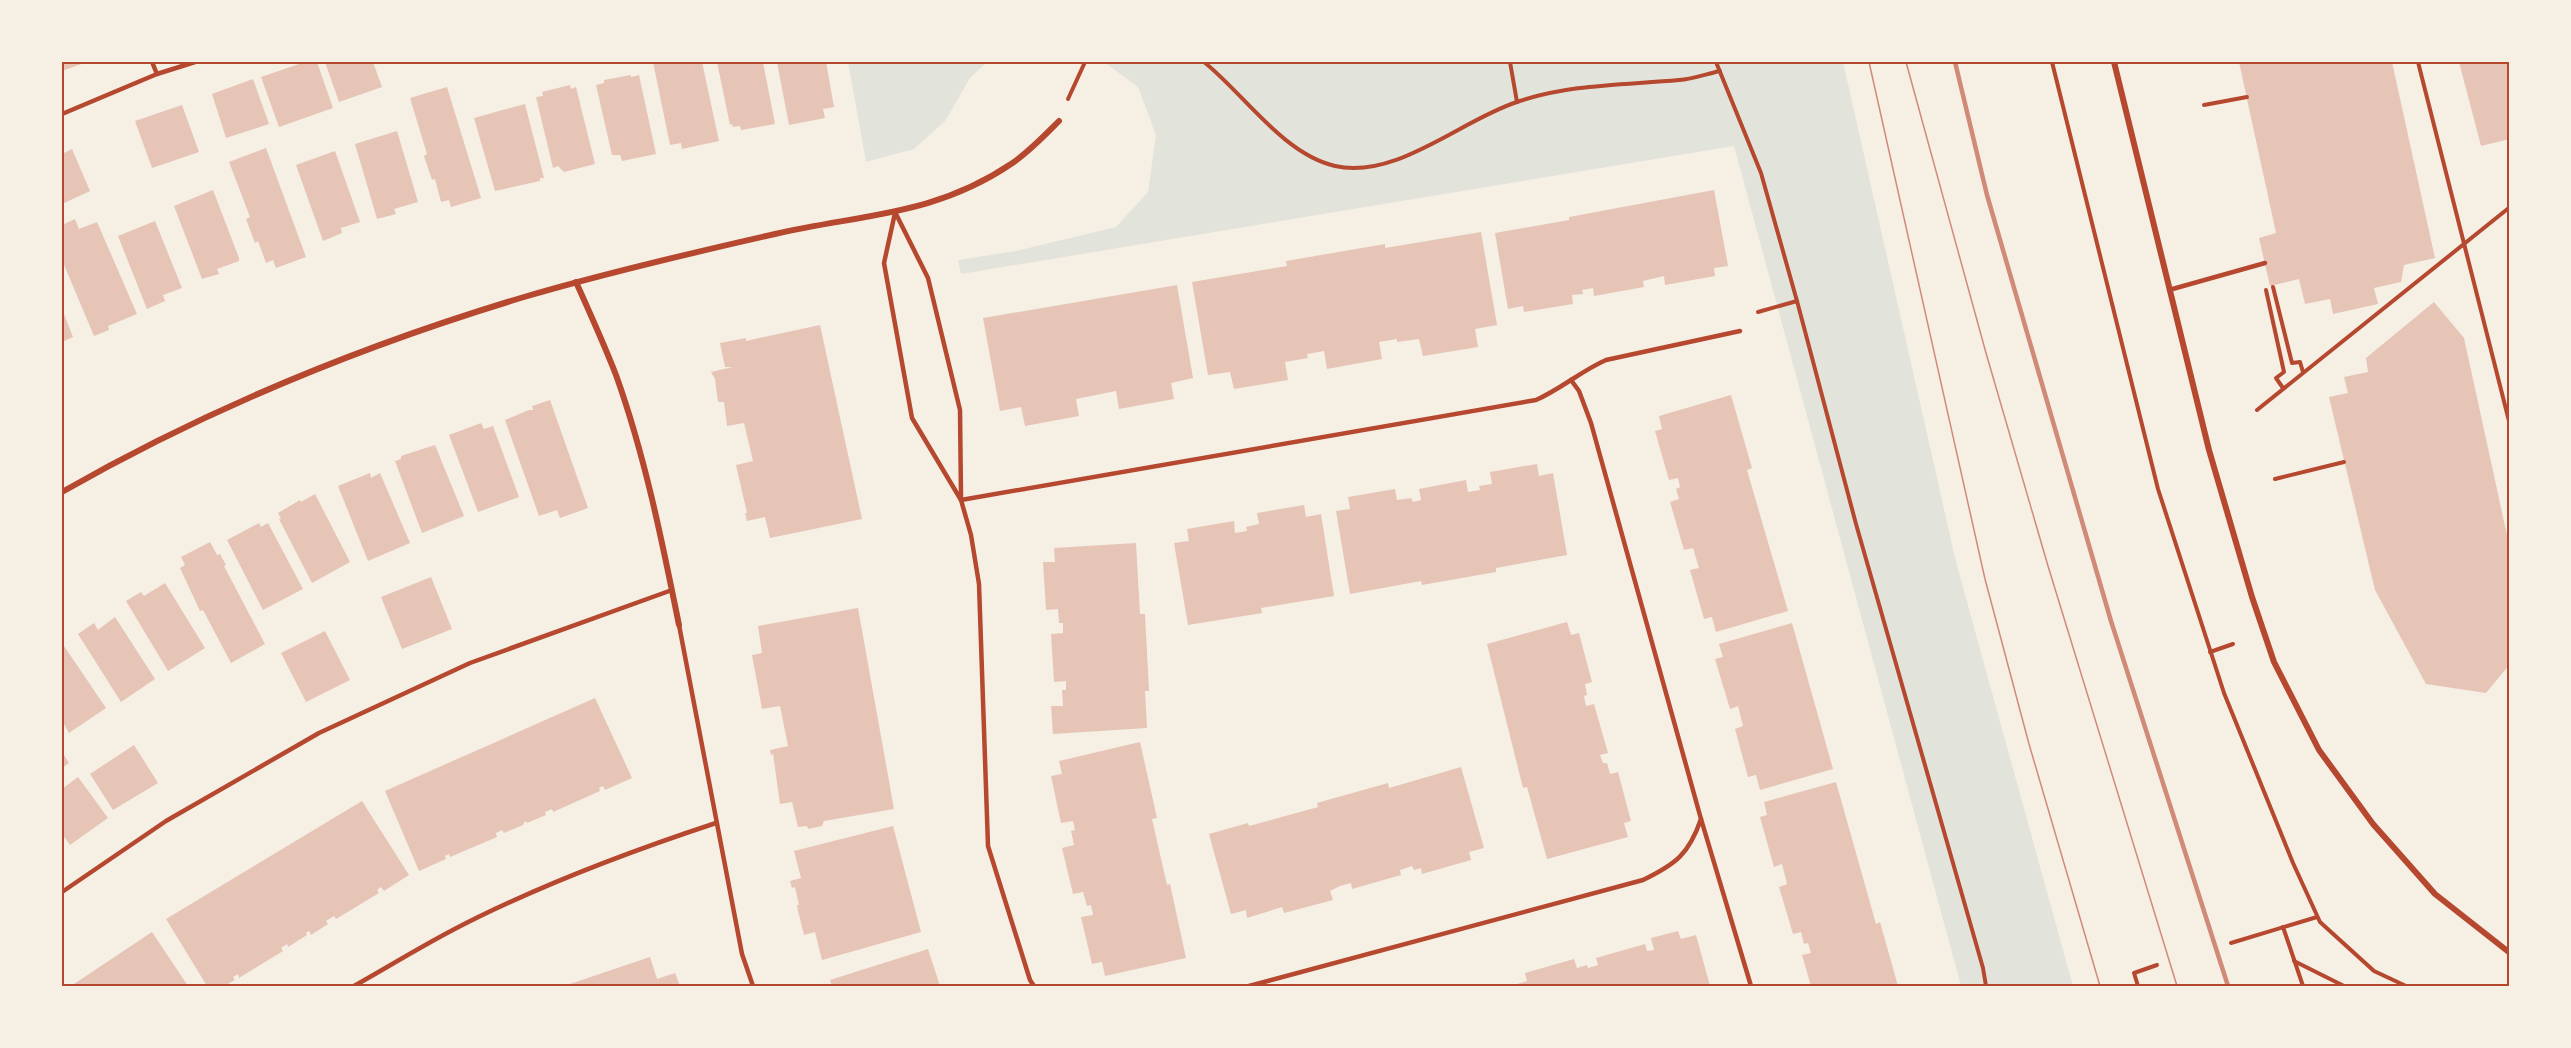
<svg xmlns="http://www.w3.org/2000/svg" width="2571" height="1048" viewBox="0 0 2571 1048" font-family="'Open Sans',sans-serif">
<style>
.green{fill:#e2e4dc}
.building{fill:#e6c5b7}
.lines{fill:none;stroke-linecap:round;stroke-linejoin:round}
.path{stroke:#b5482f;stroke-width:4}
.service{stroke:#b5482f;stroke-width:4.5}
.minor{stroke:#b5482f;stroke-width:6}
.tram{stroke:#cf8b77;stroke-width:1.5}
.rail{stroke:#cf8b77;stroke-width:4.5}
.neatline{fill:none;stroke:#b5482f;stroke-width:2}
</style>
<rect width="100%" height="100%" fill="#f6efe4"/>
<g class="green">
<polygon points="848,62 987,62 970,78 945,121 914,149 866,162"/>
<polygon points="1104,62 1843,62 1956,562 2073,986 1961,986 1734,146 961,274 958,260 1016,251 1116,227 1148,192 1156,135 1138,87"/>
</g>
<g class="building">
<polygon points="62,62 87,62 62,71"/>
<polygon points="305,62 317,62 333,108 279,127 261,77"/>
<polygon points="325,62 373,62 382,87 339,102"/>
<polygon points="653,62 702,62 719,141 682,149 681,143 670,145"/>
<polygon points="717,62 763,62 775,124 741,130 740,126 733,127 732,124 730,125"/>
<polygon points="777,62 826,62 834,107 823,109 825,118 789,125"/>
<polygon points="2239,62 2392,62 2435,258 2404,265 2401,282 2374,288 2378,304 2333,314 2330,299 2305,304 2299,279 2270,286 2259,238 2276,233"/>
<polygon points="2459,62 2510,62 2510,139 2481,146"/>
<polygon points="631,75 631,77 639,75 656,154 622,161 620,155 612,155 596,85 604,83 604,80"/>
<polygon points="253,79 269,124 226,138 212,94"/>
<polygon points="570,85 571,89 576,87 595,164 564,172 558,166 553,168 536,97 543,96 542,92"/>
<polygon points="447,87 481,198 451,207 449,200 441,202 435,179 432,180 424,156 427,154 410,98"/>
<polygon points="525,104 544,178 540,178 540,181 495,191 474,118"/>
<polygon points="182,105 199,152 152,168 135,121"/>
<polygon points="397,131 418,202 394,209 396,214 377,219 355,144"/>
<polygon points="266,148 306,257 276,268 273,260 266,263 258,241 255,243 246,219 250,217 229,162"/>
<polygon points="72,149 90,191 62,204 62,154"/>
<polygon points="335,151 360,222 341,228 342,233 323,241 296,165"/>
<polygon points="213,190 239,258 239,261 217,269 219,274 202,279 174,206"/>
<polygon points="1714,190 1728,266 1714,268 1715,276 1665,285 1664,276 1643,281 1644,287 1594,296 1593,288 1582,290 1583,294 1572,295 1573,304 1524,312 1523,306 1508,309 1495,233 1569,220 1569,217"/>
<polygon points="75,219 79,229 97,222 137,314 108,326 109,330 94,336 62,260 62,225"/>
<polygon points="155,221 182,288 163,295 165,301 147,309 118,236"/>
<polygon points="1481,232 1497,325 1475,329 1478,347 1423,356 1419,339 1397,342 1397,339 1379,342 1382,359 1327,369 1324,351 1307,354 1308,358 1285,362 1288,380 1234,389 1230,372 1208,375 1192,282 1287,266 1286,261 1385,244 1385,248"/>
<polygon points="1177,285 1193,378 1171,383 1174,399 1119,409 1116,391 1076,399 1079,416 1025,426 1021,407 1000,411 983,318"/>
<polygon points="2434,302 2464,338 2510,549 2510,664 2486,693 2426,684 2375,590 2329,397 2348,393 2344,377 2368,372 2366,358"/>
<polygon points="62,309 73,337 62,342"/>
<polygon points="820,325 862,519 770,538 765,517 747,521 745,513 747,513 736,465 753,461 744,423 727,426 724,402 718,402 715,379 711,372 733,367 725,367 720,343 746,338 746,341"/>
<polygon points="1731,395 1752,468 1747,470 1788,611 1716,632 1712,617 1704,619 1690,570 1699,568 1693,548 1684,550 1670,502 1679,499 1676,489 1680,487 1678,478 1669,480 1655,431 1662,429 1659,416"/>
<polygon points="550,400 588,508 560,518 557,510 539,516 505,420 529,410 533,410 532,406"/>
<polygon points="481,423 484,429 493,426 519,497 478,512 449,435"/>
<polygon points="435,445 464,516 422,533 395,461 401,459 401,456"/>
<polygon points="1537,464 1539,476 1553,473 1567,555 1496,568 1496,572 1422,585 1421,581 1350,594 1336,511 1350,509 1348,497 1395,489 1397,500 1411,498 1413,502 1421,500 1419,489 1466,480 1468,492 1480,490 1479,486 1492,484 1490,472"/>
<polygon points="370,473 371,478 380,473 410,543 368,561 338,486"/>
<polygon points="315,494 350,562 312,583 279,519 281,519 278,513 300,500 301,502"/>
<polygon points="1304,505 1306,517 1321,514 1334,596 1261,608 1262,613 1188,625 1174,543 1189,541 1187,529 1234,521 1235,533 1247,531 1246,527 1259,524 1257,513"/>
<polygon points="259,523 261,527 268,523 303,589 263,610 227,540"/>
<polygon points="210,542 217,555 220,554 226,565 224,566 265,644 231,663 203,610 200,611 180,568 185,565 181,557"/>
<polygon points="1136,543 1140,614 1145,614 1149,691 1145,691 1147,728 1053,734 1051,706 1063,706 1062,690 1066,690 1066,681 1054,682 1051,634 1063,633 1063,623 1059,623 1058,609 1046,610 1043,562 1055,562 1054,548"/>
<polygon points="431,577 452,629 402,649 381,597"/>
<polygon points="165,583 205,648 168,671 126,601 141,592 144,596"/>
<polygon points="858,608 894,809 824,821 822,826 808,829 807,826 798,827 792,802 780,804 773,754 771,755 770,750 788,746 780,706 762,709 752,655 762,653 758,626"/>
<polygon points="115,617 155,679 121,702 78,634 94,623 98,630"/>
<polygon points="1567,622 1571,635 1579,633 1592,682 1585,684 1587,695 1584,696 1586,706 1594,704 1608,753 1600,755 1603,763 1607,763 1610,774 1618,772 1631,821 1624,823 1628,837 1547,859 1527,787 1523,788 1487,644"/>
<polygon points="1792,623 1833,769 1760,790 1756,775 1748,777 1735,729 1743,726 1738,706 1730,709 1715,659 1723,657 1719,644"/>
<polygon points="325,631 350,680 306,702 281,653"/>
<polygon points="64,646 106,708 69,733 62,721 62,648"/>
<polygon points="595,698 632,778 605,790 603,786 599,788 600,791 553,812 552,809 545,812 546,815 527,823 525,821 523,825 504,833 502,830 496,833 497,837 450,857 449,854 445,856 446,859 419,871 385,791"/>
<polygon points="1140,742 1157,818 1152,819 1167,885 1170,884 1186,958 1105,976 1102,962 1092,964 1081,917 1093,915 1091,905 1087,906 1083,892 1073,894 1062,848 1074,845 1071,831 1075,830 1073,821 1061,823 1051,776 1062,774 1059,761"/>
<polygon points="134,745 158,783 113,810 90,774"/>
<polygon points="62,752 69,763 62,768"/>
<polygon points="1461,767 1484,848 1469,852 1471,860 1422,874 1421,868 1414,870 1412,866 1400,870 1401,875 1352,889 1351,883 1340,886 1330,891 1333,900 1284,913 1282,907 1247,918 1246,910 1231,914 1209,834 1248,823 1249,826 1318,807 1317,803 1388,783 1389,788"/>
<polygon points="78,777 108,818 70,845 62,834 62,789"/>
<polygon points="1836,782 1876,924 1880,922 1898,986 1811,986 1802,955 1811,953 1808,943 1804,944 1801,932 1793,934 1779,887 1787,884 1782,864 1774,867 1760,817 1767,815 1764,802"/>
<polygon points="362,801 409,875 384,891 381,887 377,890 379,893 336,919 334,916 326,921 328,924 311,935 309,931 306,933 307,935 288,947 287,944 281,948 283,951 239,978 238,974 233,977 235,980 224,986 207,986 166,919"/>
<polygon points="893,826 921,932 822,960 815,932 804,935 798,911 797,905 799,905 795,887 792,888 790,881 801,878 794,851"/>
<polygon points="1678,931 1681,939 1696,935 1710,986 1511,986 1527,981 1525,973 1574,959 1577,968 1587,965 1588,968 1598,965 1596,958 1645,944 1647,951 1654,950 1651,938"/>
<polygon points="152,932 188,986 71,986"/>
<polygon points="928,949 940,986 832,986 830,980"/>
<polygon points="650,957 657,979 675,973 680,986 564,986"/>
</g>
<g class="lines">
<g class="path">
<path d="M1204 62C1244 94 1283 154 1335 166 1396 180 1461 120 1517 102 1569 84 1625 85 1679 80 1693 79 1706 74 1720 71"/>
<polyline points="1510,62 1517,102"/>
<polyline points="1716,62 1761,173 1797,301 1856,524 1983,968 1986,986"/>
<polyline points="2052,62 2158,489 2224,693 2293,863 2320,922 2374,971 2406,986"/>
<polyline points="2418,62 2510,425"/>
<polyline points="1068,99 1085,62"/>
<polyline points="2204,105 2247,97"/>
<polyline points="2273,287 2292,363 2300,362 2303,372"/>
<polyline points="2266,290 2284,372 2276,378 2283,388"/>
<polyline points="1758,312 1797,301"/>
<polyline points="2257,410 2510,207"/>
<polyline points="2275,479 2344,462"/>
<polyline points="2210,652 2233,644"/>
<polyline points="2283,927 2303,986"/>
<polyline points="2231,943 2317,917"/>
<polyline points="2294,961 2344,986"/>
<polyline points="2138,986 2134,973 2157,965"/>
</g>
<g class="service">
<polyline points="152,62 157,74"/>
<polyline points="62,114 157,74 195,62"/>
<polyline points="895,213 884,263 912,418 961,500 971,535 979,584 988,846 1030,980 1034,986"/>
<polyline points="896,214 928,278 960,410 961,497"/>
<polyline points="2169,290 2265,263"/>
<polyline points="1571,380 1579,391 1591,423 1701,819 1751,986"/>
<path d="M961 500 1536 400C1561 389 1581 371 1606 360L1740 331"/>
<polyline points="679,625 742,954 753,986"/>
<polyline points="62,892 166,821 319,733 470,663 672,590"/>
<path d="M354 986C386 968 417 949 449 932 534 887 625 853 716 823"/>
<path d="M1249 986 1643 880C1676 864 1689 854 1701 819"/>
</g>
<g class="minor">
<polyline points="2114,62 2209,450 2252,597 2274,662 2319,750 2373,824 2435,894 2510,953"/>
<path d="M576 282C590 313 604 344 616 375 645 456 662 541 679 625"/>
<path d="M62 492C207 409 364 345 524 297 606 273 691 253 775 234 861 214 934 216 1011 164 1029 152 1044 136 1059 121"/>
</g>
<g class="tram">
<polyline points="1869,62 1985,579 2029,744 2100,986"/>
<polyline points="1906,62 1986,353 2048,566 2177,986"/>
</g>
<polyline class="rail" points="1955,62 1987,195 2111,621 2228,986"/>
</g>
<rect width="2571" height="1048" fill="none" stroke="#f6efe4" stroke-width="126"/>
<rect x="63" y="63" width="2445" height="922" class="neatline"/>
</svg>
